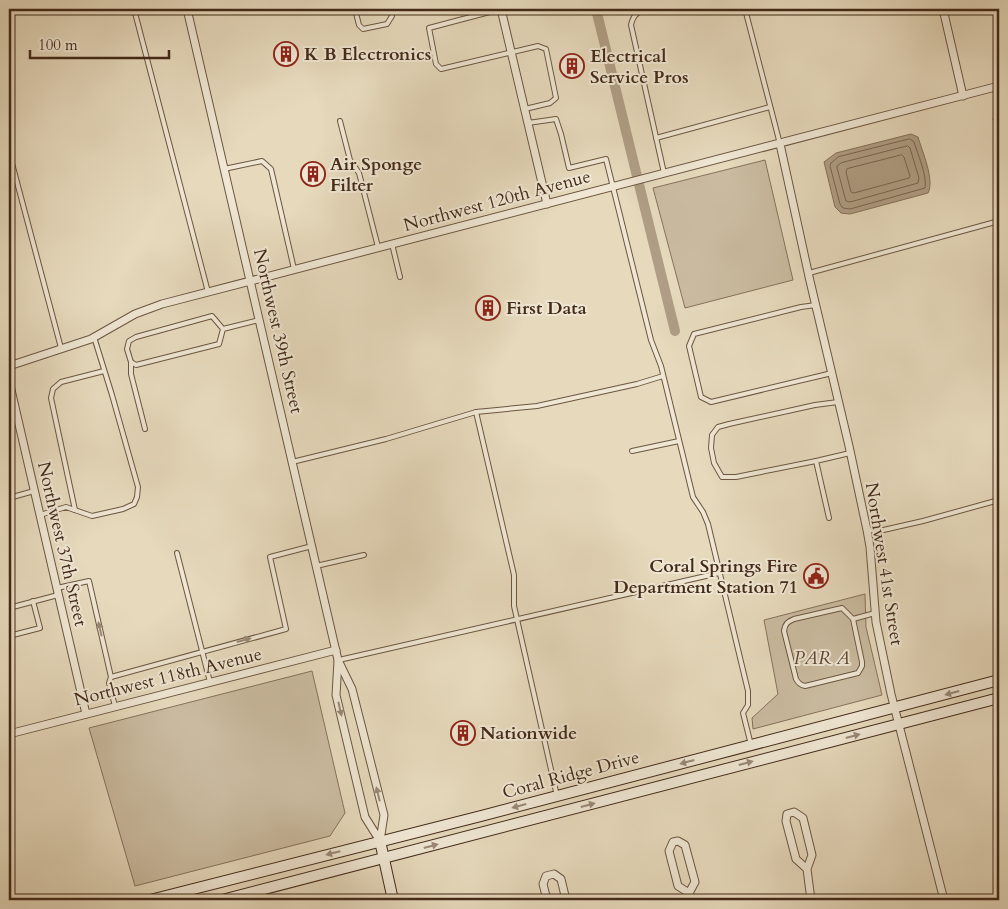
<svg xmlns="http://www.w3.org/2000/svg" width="1008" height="909" viewBox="0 0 1008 909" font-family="Cardo,serif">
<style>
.green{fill:#cabba0;stroke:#86725c}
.water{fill:#af9e85;stroke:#84705a}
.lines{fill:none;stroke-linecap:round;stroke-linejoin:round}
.shore{stroke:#79644f;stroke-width:1}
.canal{stroke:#af9e85;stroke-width:10}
.lane-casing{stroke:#6c5642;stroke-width:6}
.street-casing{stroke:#6c5642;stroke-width:9}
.secondary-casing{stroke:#432a19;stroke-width:12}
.lane{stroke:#efe6d3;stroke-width:4}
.street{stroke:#efe6d3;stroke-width:7}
.secondary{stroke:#efe6d3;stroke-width:10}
.oneway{fill:#998876}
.labels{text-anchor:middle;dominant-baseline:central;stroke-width:4;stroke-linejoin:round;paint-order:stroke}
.poi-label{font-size:18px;font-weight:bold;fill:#432a19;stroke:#efe6d3;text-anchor:start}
.street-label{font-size:18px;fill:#432a19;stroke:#efe6d3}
.park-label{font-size:18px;font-style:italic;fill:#5e4734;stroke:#efe6d3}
</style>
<rect width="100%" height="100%" fill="#e6d9bc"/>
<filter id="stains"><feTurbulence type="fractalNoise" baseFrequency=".004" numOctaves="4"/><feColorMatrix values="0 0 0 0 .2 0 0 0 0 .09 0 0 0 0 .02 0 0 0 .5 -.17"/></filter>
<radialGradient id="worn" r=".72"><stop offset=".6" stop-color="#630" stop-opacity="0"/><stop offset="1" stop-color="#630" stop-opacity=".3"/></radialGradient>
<g class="green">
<polygon points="765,160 793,280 685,308 653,188"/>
<polygon points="865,594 866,627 882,695 753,729 752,718 778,694 764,620"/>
<polygon points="312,671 345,813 330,836 135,886 89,728"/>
</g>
<g class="water">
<polygon points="998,109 999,109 999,145 993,119"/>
<path d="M911 134 918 137C922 151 935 180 928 193L850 214 841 213 835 207 824 162 836 153Z"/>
</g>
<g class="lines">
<g class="shore">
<path d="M910 139 914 142C918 155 927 175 925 188L850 209 843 208 840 204 830 166 831 163 838 157Z"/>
<polygon points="908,146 910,148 919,178 918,183 850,202 846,201 837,168 837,166 841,163"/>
<polygon points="902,155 904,157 910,176 909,178 854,193 851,192 846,172 847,169"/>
</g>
<polyline class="canal" points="596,9 675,331"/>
<defs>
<g id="lane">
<polyline points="134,9 208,292"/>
<polyline points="355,9 359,25 363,29 387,24 392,16 391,9"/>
<polyline points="501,9 429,28 436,64 441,69 538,46 546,49 556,98 550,103 525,109"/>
<path d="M653 9C640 12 634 11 631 25L664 173"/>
<polyline points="745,9 780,144"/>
<polyline points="863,9 873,10 875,9"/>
<polyline points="340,121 350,160 359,173 378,247"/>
<polyline points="528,123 556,119 561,134 569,168 606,159 651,340 661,366 693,497 703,512 708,524 748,691 748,705 743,713 751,745"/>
<polyline points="656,138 770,107"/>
<polyline points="9,152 61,348"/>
<polyline points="224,169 262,161 271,169 294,269"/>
<polyline points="392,244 400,277"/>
<polyline points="809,273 999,221"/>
<polyline points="816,305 801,307 694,334 689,346 701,397 711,402 832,373"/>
<polyline points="223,329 212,316 136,337 129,341 127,349 131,362 136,365 219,344 223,329 259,320"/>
<polyline points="131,362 131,374 145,429"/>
<polyline points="476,412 514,575 514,606 557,796"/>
<polyline points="632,451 679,441"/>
<polyline points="816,461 736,477 722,477 714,463 711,448 712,435 718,427 729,424 815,405 838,402"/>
<polyline points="292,462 386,439 476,412 537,406 637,384 663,376"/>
<polyline points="9,498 34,491"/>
<polyline points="75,510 51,398 53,389 61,382 104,371"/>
<polyline points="40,515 66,507 92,516 123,509 134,504 137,497 138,487 112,395 94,337"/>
<polyline points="829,518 816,461 850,453"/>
<polyline points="867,530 879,531 923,521 999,500"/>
<polyline points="177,553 210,682"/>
<polyline points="316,566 364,555"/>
<polyline points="57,588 89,581 111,677 109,683 115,706"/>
<polyline points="9,608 58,595"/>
<path d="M842 608 853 619 862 662V666L858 673 805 686C800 685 798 683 796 679L784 631C785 624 787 622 794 619Z"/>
<polyline points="853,619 875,613"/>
<polyline points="9,636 40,628 33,601"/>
<polyline points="339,660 719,573"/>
<polyline points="111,677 286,629 270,557 312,546"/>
<polyline points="358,898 359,900"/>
</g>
<g id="street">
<polyline points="187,9 338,660 352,689 384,815 380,841"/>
<polyline points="501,9 547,204"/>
<polyline points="943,9 963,96"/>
<polyline points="780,144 810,281 849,446 867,530 870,547 876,622 891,694 944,900"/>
<polyline points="9,366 91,339 135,314 162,304 999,86"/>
<polyline points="9,381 86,714"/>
<polyline points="338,661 336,695 365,817 380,841"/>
<polyline points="9,734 336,650"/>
<polyline points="807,869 796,859 786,821 787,814 794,812 803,818 812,855 807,869 811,900"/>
<polyline points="689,893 695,882 685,845 678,841 673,842 669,851 678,886 689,893 692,900"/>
<polyline points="547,900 543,884 546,876 554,874 561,879 566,900"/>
</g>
<g id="secondary">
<polyline points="380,841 393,900"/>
<polyline points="150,900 481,816 999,680"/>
<polyline points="222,900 999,698"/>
</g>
</defs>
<use href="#lane" class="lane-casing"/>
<use href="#street" class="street-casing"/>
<use href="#secondary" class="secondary-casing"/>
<use href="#lane" class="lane"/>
<use href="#street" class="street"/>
<use href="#secondary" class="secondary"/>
</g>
<defs><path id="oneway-solid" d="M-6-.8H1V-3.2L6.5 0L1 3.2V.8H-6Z" transform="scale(1.25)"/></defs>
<g class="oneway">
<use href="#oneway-solid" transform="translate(100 629) rotate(-103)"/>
<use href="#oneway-solid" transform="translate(244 640) rotate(-15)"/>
<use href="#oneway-solid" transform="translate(952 693) rotate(165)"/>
<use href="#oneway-solid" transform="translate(340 709) rotate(77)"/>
<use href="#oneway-solid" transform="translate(853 736) rotate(-15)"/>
<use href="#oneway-solid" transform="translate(687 762) rotate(165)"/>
<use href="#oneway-solid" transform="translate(746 763) rotate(-15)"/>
<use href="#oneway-solid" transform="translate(378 794) rotate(-104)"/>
<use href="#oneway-solid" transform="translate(588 805) rotate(-15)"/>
<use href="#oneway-solid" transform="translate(519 806) rotate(165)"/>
<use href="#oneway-solid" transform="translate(431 846) rotate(-15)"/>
<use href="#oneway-solid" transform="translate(333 853) rotate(166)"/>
</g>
<defs>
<symbol id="building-ring" viewBox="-11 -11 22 22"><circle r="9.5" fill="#efe6d3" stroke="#8f2418" stroke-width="1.5"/><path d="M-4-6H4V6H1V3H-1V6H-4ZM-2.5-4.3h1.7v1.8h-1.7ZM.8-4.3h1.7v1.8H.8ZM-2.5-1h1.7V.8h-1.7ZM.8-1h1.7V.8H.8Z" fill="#8f2418"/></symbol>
<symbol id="civic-ring" viewBox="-11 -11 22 22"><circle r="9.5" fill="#efe6d3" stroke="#8f2418" stroke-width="1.5"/><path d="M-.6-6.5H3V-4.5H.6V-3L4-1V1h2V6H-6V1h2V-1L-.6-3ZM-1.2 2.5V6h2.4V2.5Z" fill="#8f2418"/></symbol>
</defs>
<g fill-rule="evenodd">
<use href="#building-ring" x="272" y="40" width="28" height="28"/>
<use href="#building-ring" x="558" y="52" width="28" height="28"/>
<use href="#building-ring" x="299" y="160" width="28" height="28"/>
<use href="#building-ring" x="474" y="294" width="28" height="28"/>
<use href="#civic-ring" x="802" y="562" width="28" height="28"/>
<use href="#building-ring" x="449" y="719" width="28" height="28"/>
</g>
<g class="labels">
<g class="poi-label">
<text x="304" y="54">K B Electronics</text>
<text x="590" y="56">Electrical<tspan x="590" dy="21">Service Pros</tspan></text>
<text x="330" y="164">Air Sponge<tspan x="330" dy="21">Filter</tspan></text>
<text x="506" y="308">First Data</text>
<text x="798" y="566" text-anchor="end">Coral Springs Fire<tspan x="798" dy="21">Department Station 71</tspan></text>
<text x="480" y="733">Nationwide</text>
</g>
<g class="street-label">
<text transform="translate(497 201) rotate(-15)">Northwest 120th Avenue</text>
<text transform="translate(278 331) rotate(77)">Northwest 39th Street</text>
<text transform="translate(62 544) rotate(77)">Northwest 37th Street</text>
<text transform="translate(884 564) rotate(81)">Northwest 41st Street</text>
<text transform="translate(168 677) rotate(-14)">Northwest 118th Avenue</text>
<text transform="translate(571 775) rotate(-15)">Coral Ridge Drive</text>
</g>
<g class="park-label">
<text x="822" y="658">PAR A</text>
</g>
</g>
<rect width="1008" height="909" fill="none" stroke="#e6d9bc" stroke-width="30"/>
<rect x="10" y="10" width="988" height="889" fill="none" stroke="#432a19" stroke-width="2.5"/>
<rect x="15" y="15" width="978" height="879" fill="none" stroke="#432a19"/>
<path d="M30 50v8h139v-8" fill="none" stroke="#432a19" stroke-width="2.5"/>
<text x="38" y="50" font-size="15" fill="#432a19" stroke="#efe6d3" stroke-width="4" paint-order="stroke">100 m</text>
<rect width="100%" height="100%" filter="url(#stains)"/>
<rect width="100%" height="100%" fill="url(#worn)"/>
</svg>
